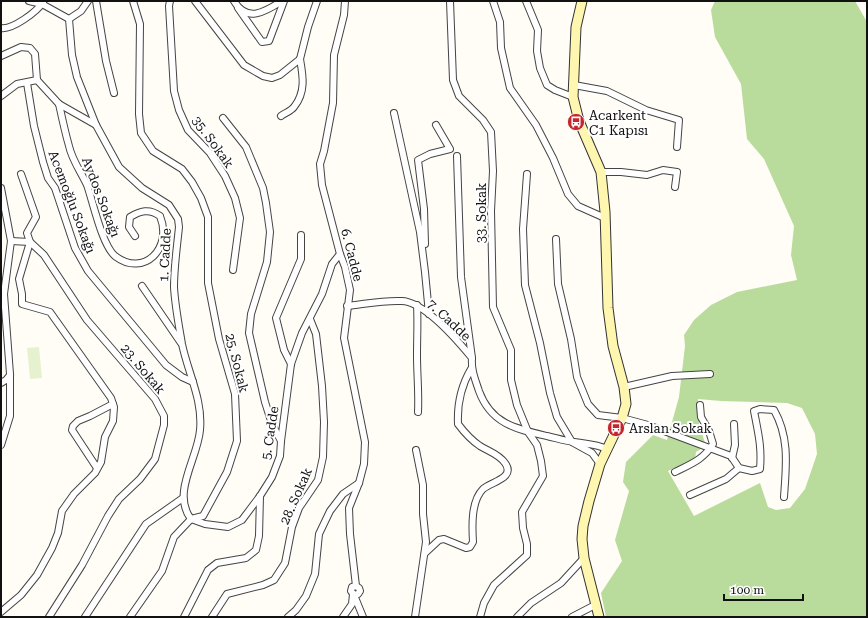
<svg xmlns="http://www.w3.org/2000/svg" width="868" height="618" viewBox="0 0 868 618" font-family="'Roboto Serif',serif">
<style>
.forest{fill:#b9dc9c;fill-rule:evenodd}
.pitch{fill:#e6f2cf}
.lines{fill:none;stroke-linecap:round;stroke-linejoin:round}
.minor-casing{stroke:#444;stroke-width:8}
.secondary-casing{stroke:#333;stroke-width:11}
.minor{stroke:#fff;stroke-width:6}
.secondary{stroke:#fff6b0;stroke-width:9}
.labels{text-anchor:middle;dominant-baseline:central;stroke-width:4;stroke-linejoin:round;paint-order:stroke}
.poi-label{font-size:13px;fill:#111;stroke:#fff;text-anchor:start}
.street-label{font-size:13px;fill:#111;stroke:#fff}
</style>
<rect width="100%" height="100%" fill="#fffdf5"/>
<path class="forest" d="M715 1H855L867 22V617H606L601 593 622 561 615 540 629 491 623 482 626 462 653 435 667 440 679 397 685 346 684 335 694 320 711 305 737 292 797 280 791 255 794 226 764 159 747 139 741 84 715 37 711 10ZM698 399 721 401 787 403 802 408 815 434 817 454 805 489 790 508 776 510 768 507 760 483 694 516 668 471 695 459 696 452 706 446 699 424Z"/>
<polygon class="pitch" points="39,347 42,378 30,379 27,348"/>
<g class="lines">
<defs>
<g id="minor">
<path d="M29 1 42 4 69 19 72 55 77 77 96 125 119 167 142 188 169 205 178 219 179 227C177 247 174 267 174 287 175 306 179 326 182 344 188 373 203 400 200 430 198 458 171 493 191 519"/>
<polyline points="96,1 106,61 114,93"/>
<polyline points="133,1 140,24 139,114 141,133 153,151 182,169 192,182 201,198 208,217 208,283 219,339 235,394 237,441 227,472 203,516 191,519"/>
<polyline points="170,1 169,6 174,91 179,110 188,130 210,153 225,176 235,198 240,218 233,270"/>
<polyline points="195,1 244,65 263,76 272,78 280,75 300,59 308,27 317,1"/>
<path d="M234 1C247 23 265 12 282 1"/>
<polyline points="345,1 344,15 334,55 333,103 324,151 320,164 322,185 340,254 345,267 350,290 344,338 365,442 364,464 359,483 349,508 350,534 356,586"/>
<polyline points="450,1 453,80 459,96 483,120 491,132 493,171 491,211 493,307 511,350 511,380 517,405 528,432 537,445 541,461 543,476 522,512 523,528 527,544 527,555 494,585 484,603 480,617"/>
<polyline points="493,1 500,22 501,48 510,88 536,125 553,158 568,194 578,206 605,218"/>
<polyline points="526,1 538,30 537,51 540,68 547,85 555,90 573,97"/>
<polyline points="238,8 262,42 269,41 284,1"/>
<polyline points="69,19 81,11 88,1"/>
<path d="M1 28C12 30 37 12 43 2"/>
<polyline points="1,56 21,47 30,48 35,54 37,80"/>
<polyline points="27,83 34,126 43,162 48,178 55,188 75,248 88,271 166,365 182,377 193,382"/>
<polyline points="574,85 607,91 646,110 679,120 677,147"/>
<polyline points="1,96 17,84 37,80 59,104 96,125"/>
<path d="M59 104C62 118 65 132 69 146 72 160 81 172 87 185 93 202 102 245 115 256 144 278 173 248 160 216 149 208 140 211 130 217L129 227 135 236"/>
<polyline points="394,113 420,232 425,272 429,314"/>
<path d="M281 116C285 113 291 111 294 107 306 92 303 76 300 59"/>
<polyline points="223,118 246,147 263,188 266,203 270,232 267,262 251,314 249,333 265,402 272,424 281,441"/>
<polyline points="457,156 461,277 472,358"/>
<polyline points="601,172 621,172 647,175 663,170 677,172 675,187"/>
<polyline points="527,174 523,229 525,285 540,343 550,393 557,417 572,442 592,453 600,464"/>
<polyline points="1,188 11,241 4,294 10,374 10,416 1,445"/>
<path d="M556 239 558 284 571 339 577 377 588 404 598 415 622 418 648 425 731 456 739 468 752 471 760 469C762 447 758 432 754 411L760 409 774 410C790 438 786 467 784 497"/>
<polyline points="11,241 30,242 44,255 87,320 155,399 164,416 164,425 155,459 140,479 119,499 108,516 82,565 49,617"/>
<polyline points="425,244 424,209 418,160 430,154 450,149 436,125"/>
<polyline points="142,286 181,343"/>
<path d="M417 305C418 322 417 338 417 355 417 375 419 393 418 412"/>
<path d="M347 306C365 304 384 300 402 301 425 302 458 341 472 358 471 370 475 379 479 391 491 424 516 429 547 436 556 438 565 441 574 442 586 444 596 444 607 449"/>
<polyline points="291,364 284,350 276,318 301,259 301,235"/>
<polyline points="1,383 6,380 10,375"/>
<polyline points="624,387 672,376 710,374"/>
<polyline points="732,458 735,445 734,424"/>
<polyline points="97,468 72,430 73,426 78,421 90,416 113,404"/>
<path d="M675 472C691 464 704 459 713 444L709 431 701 417 700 405"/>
<polyline points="690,495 726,479 739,468"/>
<polyline points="191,519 205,524 228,527 242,520 260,496 272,477 280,456 281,441 291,364 302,333 322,294 332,264 340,254"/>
<path d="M425 553 439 540 444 539 466 548 470 547 473 542C472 526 471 501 483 489 491 482 516 478 505 463 499 454 488 451 480 446 471 440 464 432 458 424 457 403 461 386 471 369"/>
<polyline points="354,595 358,594 360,591 359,588 356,586 352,587 351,591 354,595 363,617"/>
<polyline points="1,612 21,595 37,575 52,548 58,533 62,511 74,494 95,473 101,462 105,437 113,421 114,407 111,398 50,312 22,304 22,294 19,279 30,242 27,233 36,217 21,174"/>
<polyline points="85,617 146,524 183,498"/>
<polyline points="130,617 162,571 174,537 191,519"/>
<polyline points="184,617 208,570 217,563 246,558 256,550 259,536 260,496"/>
<polyline points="212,617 227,594 263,585 274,580 285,563 292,527 299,508 318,480 323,457 324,422 322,386 316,334 310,319"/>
<polyline points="288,617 296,610 306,596 315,574 319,534 330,511 343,494 359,483"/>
<polyline points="343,617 352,604 353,594"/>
<polyline points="415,617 426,542 423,514 423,485 416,450"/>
<polyline points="517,617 531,603 561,583 584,558"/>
<polyline points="572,617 597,604"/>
</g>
<polyline id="secondary" points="582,1 576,27 573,97 579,121 601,172 605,212 608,308 613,346 624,387 626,404 622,418 600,464 589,501 583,526 582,539 584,558 599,617"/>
</defs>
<use href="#minor" class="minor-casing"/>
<use href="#secondary" class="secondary-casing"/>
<use href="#minor" class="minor"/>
<use href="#secondary" class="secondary"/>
</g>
<defs>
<symbol id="bus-disc" viewBox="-11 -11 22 22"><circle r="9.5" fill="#c4262e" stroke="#fff"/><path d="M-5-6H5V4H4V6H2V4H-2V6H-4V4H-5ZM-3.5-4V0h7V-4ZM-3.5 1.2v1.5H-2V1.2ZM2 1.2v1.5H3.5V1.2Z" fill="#fff"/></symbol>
</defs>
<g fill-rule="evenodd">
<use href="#bus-disc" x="566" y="112" width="20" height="20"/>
<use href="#bus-disc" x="606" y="418" width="20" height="20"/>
</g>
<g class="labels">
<g class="poi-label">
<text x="589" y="115">Acarkent<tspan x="589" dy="15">C1 Kapısı</tspan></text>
<text x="629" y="428">Arslan Sokak</text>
</g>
<g class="street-label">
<text transform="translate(213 142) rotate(54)">35. Sokak</text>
<text transform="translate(101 197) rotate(69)">Aydos Sokağı</text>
<text transform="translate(72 202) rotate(69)">Acemoğlu Sokağı</text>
<text transform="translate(481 213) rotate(-90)">33. Sokak</text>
<text transform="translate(165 255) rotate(-87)">1. Cadde</text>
<text transform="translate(352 255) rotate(76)">6. Cadde</text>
<text transform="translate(449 320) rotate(43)">7. Cadde</text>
<text transform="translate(237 363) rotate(76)">25. Sokak</text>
<text transform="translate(143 369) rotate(50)">23. Sokak</text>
<text transform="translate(270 433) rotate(-81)">5. Cadde</text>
<text transform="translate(296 496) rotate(-66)">28. Sokak</text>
</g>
</g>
<rect width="868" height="618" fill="none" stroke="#111111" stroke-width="4"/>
<path d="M724 594v6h79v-6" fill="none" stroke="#111111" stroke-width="2"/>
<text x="730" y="594" font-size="12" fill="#111111" stroke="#ffffff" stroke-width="3" paint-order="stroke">100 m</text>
</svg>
